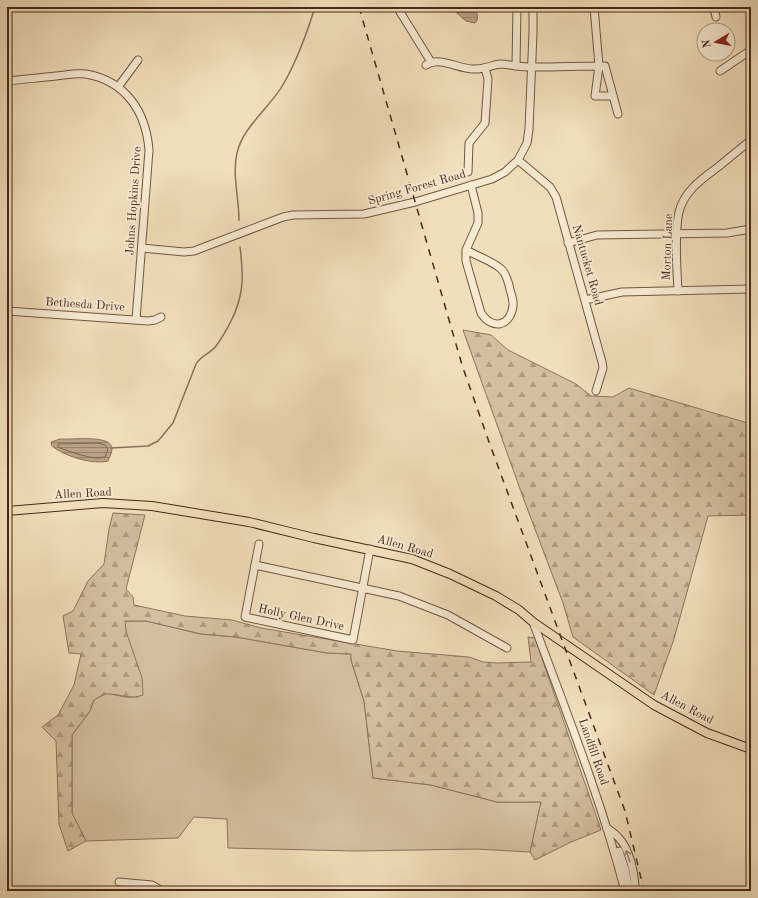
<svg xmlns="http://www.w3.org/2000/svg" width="758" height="898" viewBox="0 0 758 898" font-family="'Old Standard TT',serif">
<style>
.green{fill:#d4c0a0;stroke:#8e745d}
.forest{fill:url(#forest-firs);stroke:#8e745d}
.water{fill:url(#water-rules);stroke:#8c715a}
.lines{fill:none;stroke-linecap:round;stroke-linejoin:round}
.shore{stroke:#80644f;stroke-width:1}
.stream{stroke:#8c715a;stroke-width:1.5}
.minor-casing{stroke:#735642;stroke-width:9}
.major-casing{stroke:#49281a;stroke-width:10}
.minor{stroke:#f6ead3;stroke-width:7}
.major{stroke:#f1dfbb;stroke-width:8}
.rail{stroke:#49281a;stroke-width:1.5;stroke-dasharray:7 7;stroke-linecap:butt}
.oneway{stroke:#a08976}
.labels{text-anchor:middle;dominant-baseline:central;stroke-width:3.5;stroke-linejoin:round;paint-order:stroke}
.street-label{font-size:12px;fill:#49281a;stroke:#f6ead3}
</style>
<defs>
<pattern id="forest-firs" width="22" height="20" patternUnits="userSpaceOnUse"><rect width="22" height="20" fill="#d4c0a0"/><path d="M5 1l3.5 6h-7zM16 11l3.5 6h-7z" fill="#ae9c82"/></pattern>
<pattern id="water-rules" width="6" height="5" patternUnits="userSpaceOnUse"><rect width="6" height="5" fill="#b8a184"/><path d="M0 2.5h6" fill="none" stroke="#98836b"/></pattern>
</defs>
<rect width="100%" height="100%" fill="#f1dfbb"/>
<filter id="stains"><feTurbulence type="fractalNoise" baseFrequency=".005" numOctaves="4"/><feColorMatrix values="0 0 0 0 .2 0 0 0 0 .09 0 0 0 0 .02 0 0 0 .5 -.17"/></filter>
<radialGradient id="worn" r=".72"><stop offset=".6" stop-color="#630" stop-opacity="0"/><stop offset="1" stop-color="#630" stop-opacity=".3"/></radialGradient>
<polygon class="green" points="124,621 146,621 201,634 236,637 327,653 352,654 351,660 364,701 373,778 431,785 497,802 541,802 530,852 476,849 355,851 228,848 227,819 194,817 178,838 86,841 72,814 72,735 90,711 93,700 107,693 125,697 138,697"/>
<g class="forest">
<polygon points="463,330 491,335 508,350 576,384 591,396 613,397 629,388 751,424 751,515 708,516 674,639 654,695 573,637 563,603 524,500"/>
<path d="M113 513 145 515 126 589 133 597 134 605 185 616 232 620 261 628 397 651 469 657 483 662 497 663 531 662 528 637 535 638 601 830 571 842 535 860 530 852 541 802H497L431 785 373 778 364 701 351 660V654L327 653 236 637 201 634 146 621H125L126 631 142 678 143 695C131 700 121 694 108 694 104 693 98 698 94 700L90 711 72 735V813L86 841 68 851 59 824 56 741 42 727 58 715 74 685 81 654 69 653 63 616 73 611 88 581 104 564 109 529Z"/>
</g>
<g class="water">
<path d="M450 7H476C476 13 480 19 475 23L466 21Z"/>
<path d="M60 439C71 440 113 434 112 449 112 453 109 458 108 461 93 465 64 456 52 446L51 442Z"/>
</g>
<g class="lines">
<path class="shore" d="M59 444 98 443 105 445 108 449 105 457C95 461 71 452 60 448L58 446Z"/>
<g class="stream">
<path d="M239 220C239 198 232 174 237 153 243 126 271 107 284 83 297 60 307 33 315 7"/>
<path d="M111 448 148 446 158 441 173 423 196 364C201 355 210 354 216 346 221 340 225 332 229 325 244 297 244 278 240 247"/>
</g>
<defs>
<g id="minor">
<polyline points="397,7 431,62"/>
<polyline points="594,7 599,66 595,96 613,96"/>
<polyline points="714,7 716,17"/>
<path d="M426 65C440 56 458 69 473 69 483 70 491 65 500 64 507 64 512 66 518 66 523 67 529 67 534 67 558 67 581 66 605 66L618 114"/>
<polyline points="516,66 517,7"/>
<polyline points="720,71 751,50"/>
<path d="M7 81C23 79 39 78 56 76 66 75 76 73 86 74 126 81 146 112 149 150L136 320"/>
<polyline points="118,87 138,60"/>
<polyline points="518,160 550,187 556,197 602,362 603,368 596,391"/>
<polyline points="468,172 469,143 485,123 488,79 485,68"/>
<polyline points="568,243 597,235 727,233 751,229"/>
<polyline points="142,248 184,252 194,251 283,217 293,215 364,214 415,202 492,179 505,172 518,160 527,143 529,129 533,33 533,7"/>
<path d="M466 250C475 255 494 262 501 269 506 273 507 279 509 285 510 292 514 299 513 306 510 327 492 330 481 313L466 261V250L478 223V213L471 185"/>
<path d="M678 291C677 269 674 233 679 212 684 191 702 179 718 167 729 158 740 149 751 140"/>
<polyline points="585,300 622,292 751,289"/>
<polyline points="7,311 148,321 155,320 161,317"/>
<polyline points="259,544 245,617 353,640 370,549"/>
<polyline points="255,565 399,596 448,615 507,648"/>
<path d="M533 622C566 711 601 799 625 891"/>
<path d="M607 828C611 831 616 834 619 838 630 850 635 875 635 891"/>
<polyline points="619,851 625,869 629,891"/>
<polyline points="119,882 152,885 162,891"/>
</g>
<polyline id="major" points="7,511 103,503 119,504 152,506 249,522 314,538 412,559 450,574 496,596 519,610 533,622 654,705 707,733 751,749"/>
</defs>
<use href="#minor" class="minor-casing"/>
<use href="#major" class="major-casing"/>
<use href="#minor" class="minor"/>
<use href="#major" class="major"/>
<polyline class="rail" points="359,7 462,365 489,442 625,811 644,891"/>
</g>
<defs><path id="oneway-shaft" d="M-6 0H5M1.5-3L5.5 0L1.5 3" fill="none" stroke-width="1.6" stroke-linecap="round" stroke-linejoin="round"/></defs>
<use class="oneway" href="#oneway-shaft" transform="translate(628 856) rotate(-109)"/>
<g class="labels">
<g class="street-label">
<text transform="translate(417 188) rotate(-16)">Spring Forest Road</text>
<text transform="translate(134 201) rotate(-86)">Johns Hopkins Drive</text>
<text transform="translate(668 247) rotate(-88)">Morton Lane</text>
<text transform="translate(587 265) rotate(74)">Nantucket Road</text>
<text transform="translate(85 305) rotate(4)">Bethesda Drive</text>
<text transform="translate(83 494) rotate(-3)">Allen Road</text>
<text transform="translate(405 547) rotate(16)">Allen Road</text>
<text transform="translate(301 618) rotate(12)">Holly Glen Drive</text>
<text transform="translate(687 708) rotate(28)">Allen Road</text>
<text transform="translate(593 752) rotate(71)">Landfill Road</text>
</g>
</g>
<rect width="758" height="898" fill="none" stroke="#f1dfbb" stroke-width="24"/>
<rect x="8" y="8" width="742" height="882" fill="none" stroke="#49281a" stroke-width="2"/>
<rect x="12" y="12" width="734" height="874" fill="none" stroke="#49281a"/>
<g transform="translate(716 42) rotate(260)"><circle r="19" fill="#f6ead3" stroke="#b19c89"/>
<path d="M0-3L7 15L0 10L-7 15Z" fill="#8f2418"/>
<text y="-6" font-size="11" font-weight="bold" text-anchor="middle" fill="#49281a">N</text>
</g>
<rect width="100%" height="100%" filter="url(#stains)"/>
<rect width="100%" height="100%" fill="url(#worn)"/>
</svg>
